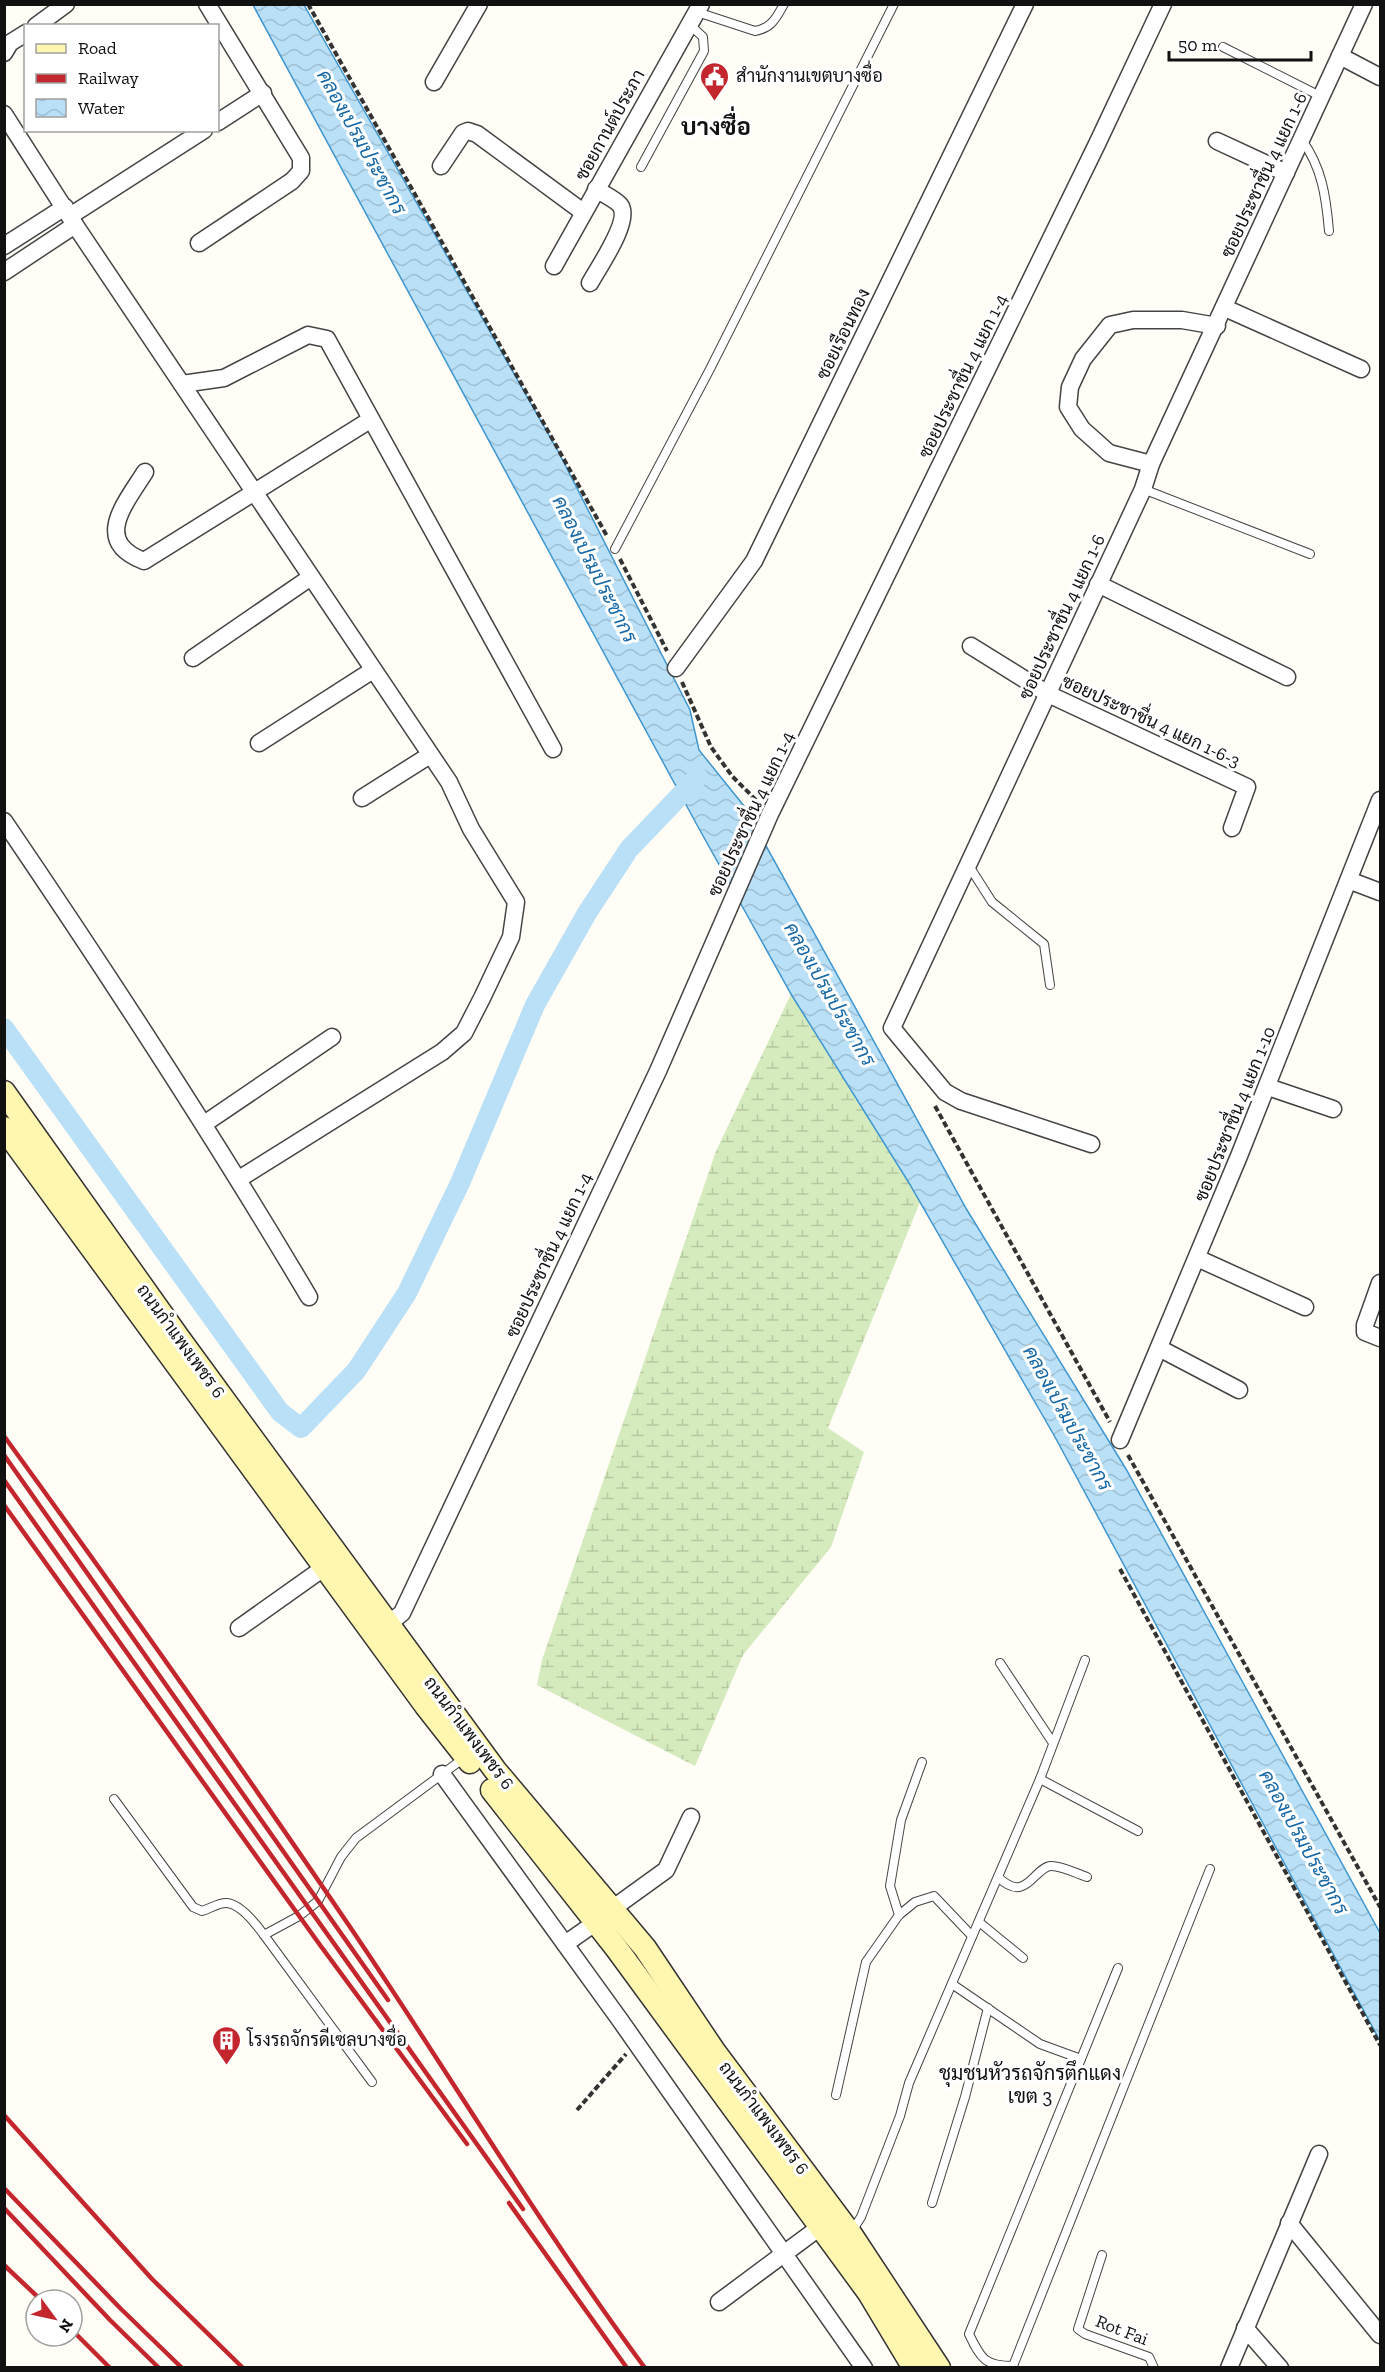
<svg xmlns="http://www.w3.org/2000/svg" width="1385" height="2372" viewBox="0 0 1385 2372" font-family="'Zilla Slab',Sarabun,serif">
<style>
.wetland{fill:url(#wetland-marsh)}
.water{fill:url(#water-waves);stroke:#3f96cf;stroke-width:1.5}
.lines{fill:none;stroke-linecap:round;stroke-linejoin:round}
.canal{stroke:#b9e0f7;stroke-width:20}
.lane-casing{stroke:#444;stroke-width:10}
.street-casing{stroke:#444;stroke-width:19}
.secondary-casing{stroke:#333;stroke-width:25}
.path{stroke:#333;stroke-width:4;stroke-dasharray:6 3;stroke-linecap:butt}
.lane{stroke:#fff;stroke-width:8}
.street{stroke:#fff;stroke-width:16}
.secondary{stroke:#fff6b0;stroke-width:22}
.rail{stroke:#c4262e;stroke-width:4.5}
.labels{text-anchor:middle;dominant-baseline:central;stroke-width:6;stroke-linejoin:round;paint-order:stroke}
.poi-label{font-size:18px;fill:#111;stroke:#fff;text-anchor:start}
.street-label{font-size:18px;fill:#111;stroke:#fff}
.water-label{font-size:20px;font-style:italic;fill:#1768a6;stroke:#fff}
.neighbourhood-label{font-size:20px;fill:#111;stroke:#fff}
.district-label{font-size:24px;font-weight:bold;fill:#111;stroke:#fff}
</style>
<defs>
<pattern id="wetland-marsh" width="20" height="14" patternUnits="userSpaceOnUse" patternTransform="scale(1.5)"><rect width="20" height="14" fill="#d5ebbd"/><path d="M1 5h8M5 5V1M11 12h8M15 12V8" fill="none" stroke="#b6c8a1"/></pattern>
<pattern id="water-waves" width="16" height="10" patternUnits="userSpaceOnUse" patternTransform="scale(1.5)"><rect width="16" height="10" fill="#b9e0f7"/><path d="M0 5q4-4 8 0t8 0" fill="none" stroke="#9ebfd3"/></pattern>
</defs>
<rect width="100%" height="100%" fill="#fffdf5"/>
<polygon class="wetland" points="791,994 920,1202 828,1428 864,1452 831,1547 743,1655 695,1766 537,1685 542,1660 716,1151"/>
<polygon class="water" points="253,5 304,5 558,451 690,710 699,750 744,806 967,1210 1126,1469 1380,1933 1380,2041 1055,1437 909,1183 791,994 697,825"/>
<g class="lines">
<polyline class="canal" points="4,1028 280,1412 301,1428 356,1371 407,1293 460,1183 535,1005 587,913 629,849 698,777"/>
<defs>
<g id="lane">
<path d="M697 12 755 31C772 28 776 18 784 4"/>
<polyline points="1223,47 1322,97"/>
<path d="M1302 140C1322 168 1326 196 1329 231"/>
<polyline points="641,167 704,51 703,37 689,24"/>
<polyline points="1143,489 1310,554"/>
<polyline points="615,549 710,369 894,4"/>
<polyline points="969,866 992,902 1044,944 1050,985"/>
<polyline points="1000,1663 1053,1743"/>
<polyline points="1040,1779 1138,1831"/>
<path d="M114 1799 193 1907 202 1911C209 1909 218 1903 226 1903 240 1903 256 1924 264 1935L299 1916 318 1901 341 1857 356 1838 464 1758"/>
<path d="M998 1877C1026 1904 1033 1869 1050 1866 1061 1865 1077 1874 1087 1877"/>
<polyline points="899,1915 890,1886 901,1820 922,1762"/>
<polyline points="979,1922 1023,1958"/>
<polyline points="264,1935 372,2082"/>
<path d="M1118 1968 969 2334C981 2359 985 2366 1013 2366L1210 1869"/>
<polyline points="952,1984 1040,2044 1081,2059"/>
<polyline points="836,2095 866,1962 899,1915 915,1902 934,1896 972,1936"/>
<polyline points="932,2203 965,2097 988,2008"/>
<polyline points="852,2231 861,2217 900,2116 909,2083 1040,1779 1085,1660"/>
<polyline points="1102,2255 1078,2329 1085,2334 1149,2357 1154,2368"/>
</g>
<g id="street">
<polyline points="36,26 66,4"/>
<polyline points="4,53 10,43 26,33"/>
<polyline points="1340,56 1380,77"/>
<polyline points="434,82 479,4"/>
<polyline points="4,114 75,225 449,782 471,829 516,902 511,937 482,998 464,1033 442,1052 239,1179"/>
<polyline points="218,122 263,93"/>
<polyline points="1217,141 1286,173"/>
<polyline points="441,166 463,133 468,131 477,134 583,212"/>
<polyline points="70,216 204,130"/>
<polyline points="199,243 292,181 301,171 301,158 207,4"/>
<polyline points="4,246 65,207"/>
<polyline points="554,266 701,4"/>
<polyline points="4,272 75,225"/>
<path d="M590 283C598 268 632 220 620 205 615 199 603 194 596 189"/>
<polyline points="1225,308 1361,369"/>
<polyline points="182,384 224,378 308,335 327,339 553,749"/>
<polyline points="1151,464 1109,453 1082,429 1068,407 1070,387 1083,359 1110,325 1133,320 1182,320 1217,326"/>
<path d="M145 472C125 504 92 541 144 561L370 420"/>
<polyline points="1098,584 1287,677"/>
<polyline points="971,646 1048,694 1247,787 1232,828"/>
<polyline points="193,658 311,577"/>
<polyline points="676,668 754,561 1025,4"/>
<polyline points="259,743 373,670"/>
<polyline points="362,798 430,755"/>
<path d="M4 821C110 977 213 1135 309 1297"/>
<polyline points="1351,881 1380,892"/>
<polyline points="1268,1087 1333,1109"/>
<polyline points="204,1124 332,1037"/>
<polyline points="1091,1144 961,1101 945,1092 892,1028 1143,489 1151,464 1364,4"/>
<polyline points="1197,1258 1305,1307"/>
<polyline points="1380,1283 1365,1325 1365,1332 1380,1338"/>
<polyline points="1159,1348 1239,1390"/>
<polyline points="1120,1440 1239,1156 1380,800"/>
<polyline points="239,1628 325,1567"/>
<polyline points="380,1631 402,1613 658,1071 770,814 1097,144 1163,4"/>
<polyline points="442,1774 620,2020 864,2368"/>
<polyline points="612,1909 666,1870 691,1817"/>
<polyline points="565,1944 595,1923"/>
<polyline points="1289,2223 1380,2335"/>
<polyline points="719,2302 820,2227"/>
<polyline points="1245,2328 1280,2368"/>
<polyline points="1229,2368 1319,2154"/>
</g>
<g id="secondary">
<polyline points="4,1092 178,1337 495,1770 645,1948 714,2051 850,2233 939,2368"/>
<polyline points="4,1128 426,1706 470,1762"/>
<polyline points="492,1790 617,1949 869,2293 914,2368"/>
</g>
</defs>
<use href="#lane" class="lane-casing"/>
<use href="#street" class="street-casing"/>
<use href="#secondary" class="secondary-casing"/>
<g class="path">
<polyline points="308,4 607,536"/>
<polyline points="620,559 667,651"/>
<polyline points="682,682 711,747 732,776 759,803"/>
<polyline points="935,1106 1110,1422"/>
<polyline points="1128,1455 1380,1907"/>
<polyline points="1120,1569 1380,2045"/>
<polyline points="577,2110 626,2054"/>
</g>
<use href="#lane" class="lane"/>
<use href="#street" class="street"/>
<use href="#secondary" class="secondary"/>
<g class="rail">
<path d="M4 1436C121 1597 236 1759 348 1924 448 2071 539 2225 645 2368"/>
<polyline points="4,1455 388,2000"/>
<polyline points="4,1480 523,2209"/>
<polyline points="4,1505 320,1945 467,2144"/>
<polyline points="4,2115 152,2279 243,2368"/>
<polyline points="4,2188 120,2308 182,2368"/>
<polyline points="509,2203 627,2368"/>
<polyline points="4,2208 110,2320 159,2368"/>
<polyline points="4,2265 41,2300"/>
<polyline points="72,2330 110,2368"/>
</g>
</g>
<defs>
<symbol id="civic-pin" viewBox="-11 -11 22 30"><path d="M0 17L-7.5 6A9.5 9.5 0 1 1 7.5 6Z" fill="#c4262e" stroke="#fff"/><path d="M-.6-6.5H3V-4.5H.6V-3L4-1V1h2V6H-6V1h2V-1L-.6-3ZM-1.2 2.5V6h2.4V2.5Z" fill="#fff"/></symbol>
<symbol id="building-pin" viewBox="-11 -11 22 30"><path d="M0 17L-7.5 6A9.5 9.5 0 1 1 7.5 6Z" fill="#c4262e" stroke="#fff"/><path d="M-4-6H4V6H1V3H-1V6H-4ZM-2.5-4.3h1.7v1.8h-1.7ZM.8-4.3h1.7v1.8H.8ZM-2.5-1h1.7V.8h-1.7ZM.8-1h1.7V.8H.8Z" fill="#fff"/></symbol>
</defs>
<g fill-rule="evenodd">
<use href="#civic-pin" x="698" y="60" width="33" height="45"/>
<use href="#building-pin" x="210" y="2024" width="33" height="45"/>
</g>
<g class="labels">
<g class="poi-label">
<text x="736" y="76">สำนักงานเขตบางซื่อ</text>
<text x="247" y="2040">โรงรถจักรดีเซลบางซื่อ</text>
</g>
<g class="street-label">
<text transform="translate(610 125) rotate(-61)">ซอยกานต์ประภา</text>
<text transform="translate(1264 175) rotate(-65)">ซอยประชาชื่น 4 แยก 1-6</text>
<text transform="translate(843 334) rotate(-64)">ซอยเรือนทอง</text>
<text transform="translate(963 376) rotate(-64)">ซอยประชาชื่น 4 แยก 1-4</text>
<text transform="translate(1062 617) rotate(-65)">ซอยประชาชื่น 4 แยก 1-6</text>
<text transform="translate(1151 721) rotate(25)">ซอยประชาชื่น 4 แยก 1-6-3</text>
<text transform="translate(751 814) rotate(-65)">ซอยประชาชื่น 4 แยก 1-4</text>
<text transform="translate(1235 1114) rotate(-68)">ซอยประชาชื่น 4 แยก 1-10</text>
<text transform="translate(549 1255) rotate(-65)">ซอยประชาชื่น 4 แยก 1-4</text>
<text transform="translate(181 1341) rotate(54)">ถนนกำแพงเพชร 6</text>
<text transform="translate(469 1733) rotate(53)">ถนนกำแพงเพชร 6</text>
<text transform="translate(764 2118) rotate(53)">ถนนกำแพงเพชร 6</text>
<text transform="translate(1122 2330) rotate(21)">Rot Fai</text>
</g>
<g class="water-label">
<text transform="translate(362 142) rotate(61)">คลองเปรมประชากร</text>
<text transform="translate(595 569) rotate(63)">คลองเปรมประชากร</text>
<text transform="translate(830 994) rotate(60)">คลองเปรมประชากร</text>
<text transform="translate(1068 1418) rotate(61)">คลองเปรมประชากร</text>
<text transform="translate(1304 1842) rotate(61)">คลองเปรมประชากร</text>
</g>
<g class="neighbourhood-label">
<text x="1030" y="2073">ชุมชนหัวรถจักรตึกแดง<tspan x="1030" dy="23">เขต 3</tspan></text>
</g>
<g class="district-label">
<text x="716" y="126">บางซื่อ</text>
</g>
</g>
<rect width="1385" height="2372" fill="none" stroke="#111111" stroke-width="12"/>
<rect x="24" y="24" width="195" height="108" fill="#ffffff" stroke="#a0a0a0" stroke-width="1.5"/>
<rect x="36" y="44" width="30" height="9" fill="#fff6b0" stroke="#a0a0a0" stroke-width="1.5"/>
<text x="78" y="54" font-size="18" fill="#111111">Road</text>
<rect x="36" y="74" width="30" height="9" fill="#c4262e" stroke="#a0a0a0" stroke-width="1.5"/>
<text x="78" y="84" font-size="18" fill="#111111">Railway</text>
<rect x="36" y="99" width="30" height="18" fill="url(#water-waves)" stroke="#a0a0a0" stroke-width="1.5"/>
<text x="78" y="114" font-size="18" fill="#111111">Water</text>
<g transform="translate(54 2318) rotate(123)"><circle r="28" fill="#ffffff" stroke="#a0a0a0" stroke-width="1.5"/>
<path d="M0-4.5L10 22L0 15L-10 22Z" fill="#c4262e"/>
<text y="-9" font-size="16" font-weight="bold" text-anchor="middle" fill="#111111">N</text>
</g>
<path d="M1169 51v9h142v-9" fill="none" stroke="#111111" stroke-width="3"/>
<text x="1178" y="51" font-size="18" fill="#111111" stroke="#ffffff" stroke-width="4.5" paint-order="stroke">50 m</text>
</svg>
